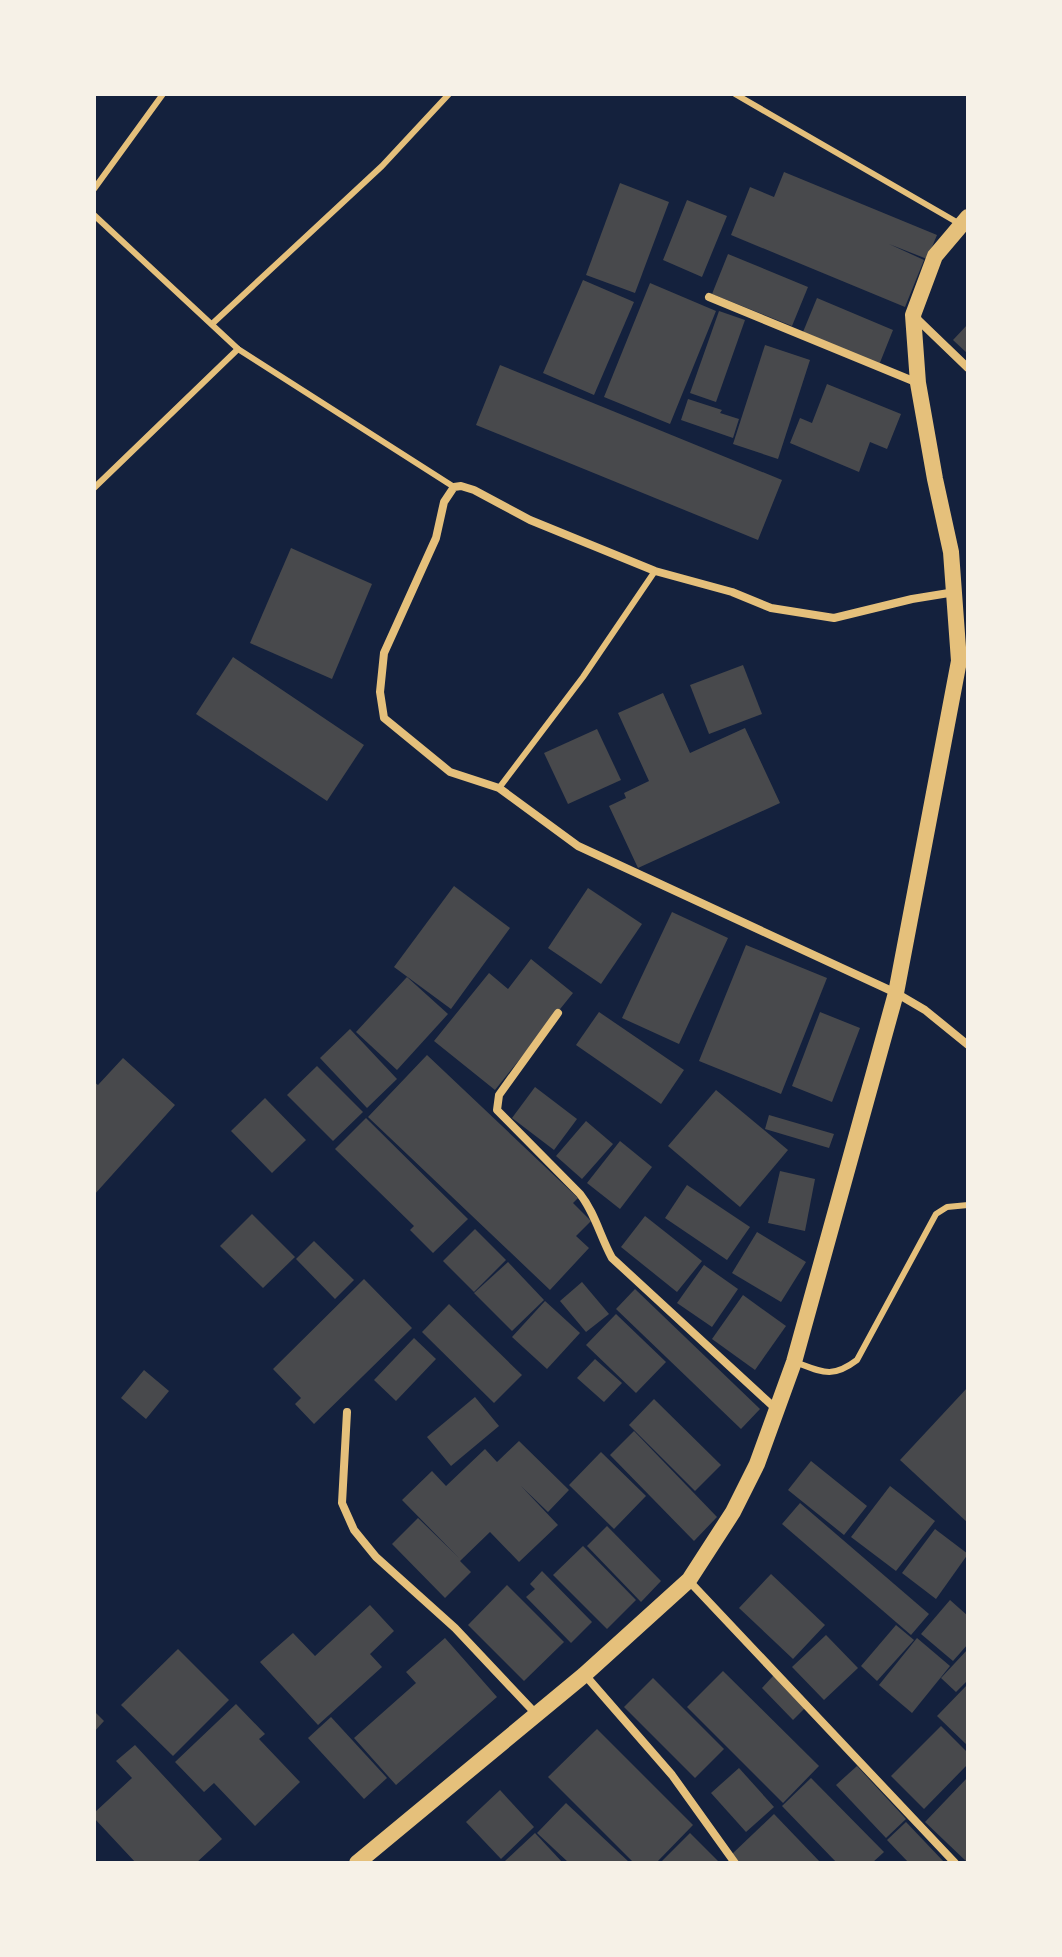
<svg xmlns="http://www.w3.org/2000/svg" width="1062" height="1957" viewBox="0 0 1062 1957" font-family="Barlow,sans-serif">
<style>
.building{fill:#48494c}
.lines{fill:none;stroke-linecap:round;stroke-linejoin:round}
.service{stroke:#e5c07b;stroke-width:6}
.minor{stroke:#e5c07b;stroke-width:8}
.secondary{stroke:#e5c07b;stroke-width:16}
</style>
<rect width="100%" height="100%" fill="#14213d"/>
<g class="building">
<polygon points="784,172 937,235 927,259 889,244 924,260 905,307 731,235 750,187 774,197"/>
<polygon points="620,183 669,202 635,293 586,275"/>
<polygon points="687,200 727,216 702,277 663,260"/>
<polygon points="728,254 808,287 792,326 712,294"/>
<polygon points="583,280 634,302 594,395 543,373"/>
<polygon points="650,283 716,311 670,424 604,397"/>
<polygon points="817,298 893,330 879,365 803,332"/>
<polygon points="719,311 745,320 716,402 690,393"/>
<polygon points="968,324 968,354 953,340"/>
<polygon points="765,345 810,360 778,459 733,444"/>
<polygon points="500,365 782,480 758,540 476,425"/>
<polygon points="827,384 901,414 887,449 870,442 859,472 790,443 800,418 812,423"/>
<polygon points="688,399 722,410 720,413 739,419 733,438 681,420"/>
<polygon points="291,548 372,584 332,679 250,643"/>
<polygon points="233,657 364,745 327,801 196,714"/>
<polygon points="743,665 762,714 709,734 690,685"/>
<polygon points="663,693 690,753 745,728 780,803 638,868 609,806 626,798 624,793 649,781 618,713"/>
<polygon points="597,729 621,780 568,804 544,753"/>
<polygon points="454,886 510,928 451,1009 394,967"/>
<polygon points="588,888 642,924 601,984 548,948"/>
<polygon points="672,912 728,938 679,1044 622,1018"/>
<polygon points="746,945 827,978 781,1094 699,1061"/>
<polygon points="531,959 573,993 495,1090 434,1041 489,973 508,989"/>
<polygon points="407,977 448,1014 397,1070 356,1032"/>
<polygon points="599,1012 684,1070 661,1104 576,1045"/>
<polygon points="820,1012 860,1028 832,1102 792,1086"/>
<polygon points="350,1029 397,1079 367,1108 320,1058"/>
<polygon points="427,1055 578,1198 573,1203 591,1221 576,1236 589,1248 550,1290 368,1117"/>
<polygon points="123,1058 175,1105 94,1195 94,1082 98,1085"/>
<polygon points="317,1066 363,1112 333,1141 287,1095"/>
<polygon points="535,1087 577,1119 554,1150 512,1118"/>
<polygon points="716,1090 788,1150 740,1207 668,1146"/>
<polygon points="265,1098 306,1140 272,1173 231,1131"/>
<polygon points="769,1115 834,1134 829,1148 765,1129"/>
<polygon points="366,1118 468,1219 433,1253 410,1230 414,1226 335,1149"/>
<polygon points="586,1121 613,1144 582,1179 556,1156"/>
<polygon points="620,1141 652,1167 620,1209 587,1183"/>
<polygon points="780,1171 815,1179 805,1231 768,1223"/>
<polygon points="687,1185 750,1227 727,1260 665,1218"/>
<polygon points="252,1214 295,1257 263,1288 220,1246"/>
<polygon points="645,1216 702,1261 677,1292 621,1247"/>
<polygon points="475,1229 506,1260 474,1292 443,1261"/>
<polygon points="757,1232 806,1262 781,1302 732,1273"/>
<polygon points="314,1241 354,1280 335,1299 296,1259"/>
<polygon points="508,1262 544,1300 512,1331 474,1293"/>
<polygon points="704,1265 738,1289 712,1327 677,1303"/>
<polygon points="364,1279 412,1328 314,1424 295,1404 301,1398 273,1369"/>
<polygon points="582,1282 609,1314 586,1332 560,1301"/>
<polygon points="635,1289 760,1409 741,1429 616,1309"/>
<polygon points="743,1295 786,1326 755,1370 712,1339"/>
<polygon points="545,1301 580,1333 547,1369 512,1337"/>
<polygon points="449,1304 522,1375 494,1403 422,1332"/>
<polygon points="616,1314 666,1362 636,1393 586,1345"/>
<polygon points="414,1338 436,1359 396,1401 374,1380"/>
<polygon points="595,1359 622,1383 604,1402 577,1378"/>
<polygon points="144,1370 169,1391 146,1419 121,1398"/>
<polygon points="968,1387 968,1523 900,1460"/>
<polygon points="475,1397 499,1426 451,1466 427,1437"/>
<polygon points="654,1399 721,1465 695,1491 629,1425"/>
<polygon points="634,1431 717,1517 694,1541 610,1455"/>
<polygon points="519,1441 569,1490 548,1512 521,1486 558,1525 519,1562 490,1532 460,1561 471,1572 445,1598 392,1544 418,1518 459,1558 402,1500 432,1471 446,1486 485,1449 497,1462"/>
<polygon points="601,1452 646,1496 614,1529 569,1485"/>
<polygon points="811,1461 867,1506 844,1535 788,1490"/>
<polygon points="890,1486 935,1521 896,1571 851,1537"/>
<polygon points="800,1503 929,1614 911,1635 782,1524"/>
<polygon points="607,1526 661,1581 641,1602 587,1546"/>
<polygon points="935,1529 968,1554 936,1599 902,1573"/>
<polygon points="583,1546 636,1600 607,1629 553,1575"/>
<polygon points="542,1571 592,1622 571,1643 526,1597 535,1589 530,1584"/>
<polygon points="771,1574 825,1625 793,1659 739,1608"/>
<polygon points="507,1585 564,1642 524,1681 468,1625"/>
<polygon points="950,1600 968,1616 968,1644 953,1661 921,1634"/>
<polygon points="370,1605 394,1631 370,1654 382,1667 318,1725 260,1662 293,1633 315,1656"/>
<polygon points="896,1625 914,1640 877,1681 861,1666"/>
<polygon points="826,1635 858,1668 824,1700 792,1667"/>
<polygon points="445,1638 497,1697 396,1785 354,1738 416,1683 406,1672"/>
<polygon points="917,1638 950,1666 912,1713 879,1685"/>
<polygon points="178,1649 229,1700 173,1756 121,1705"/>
<polygon points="968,1649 968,1680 956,1692 941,1678"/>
<polygon points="723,1671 819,1766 783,1803 687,1707"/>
<polygon points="774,1675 806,1707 793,1720 762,1688"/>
<polygon points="653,1678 724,1749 695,1778 624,1707"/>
<polygon points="968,1684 968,1746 937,1716"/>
<polygon points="236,1704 265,1734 259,1739 300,1782 255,1826 214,1783 204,1792 175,1762"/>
<polygon points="94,1711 104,1721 94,1732"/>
<polygon points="331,1717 387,1778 364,1799 308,1738"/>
<polygon points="941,1726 968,1753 968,1764 924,1809 891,1776"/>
<polygon points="597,1729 693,1825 656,1863 634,1863 548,1777"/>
<polygon points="135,1745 222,1839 196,1863 136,1863 94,1818 94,1813 132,1778 116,1761"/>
<polygon points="857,1766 906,1819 886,1838 836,1785"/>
<polygon points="739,1768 774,1807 746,1832 711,1793"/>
<polygon points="968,1777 968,1863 925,1822"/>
<polygon points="811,1778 884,1852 872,1863 837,1863 782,1806"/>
<polygon points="500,1790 534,1827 501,1859 466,1822"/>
<polygon points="566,1803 630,1863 569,1863 537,1833"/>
<polygon points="774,1814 821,1863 738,1863 731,1855"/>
<polygon points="906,1822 945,1863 909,1863 887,1840"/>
<polygon points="535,1833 563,1863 507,1863 505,1861"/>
<polygon points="690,1833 720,1863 660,1863"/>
</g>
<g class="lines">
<g class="service">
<polyline points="735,94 960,224"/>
<polyline points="94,189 163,94"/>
<polyline points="94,215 238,349 454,487"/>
<polyline points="212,324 382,166 449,94"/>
<polyline points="94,488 238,349"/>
<polyline points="499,788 583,677 655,571"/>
<path d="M795 1362C822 1372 832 1379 857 1360L936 1214 947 1207 968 1205"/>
</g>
<g class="minor">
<polyline points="709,297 918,383"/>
<polyline points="914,316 968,368"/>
<polyline points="955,592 912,599 834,618 771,608 732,592 655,571 530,520 474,490 461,486 454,487 444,502 436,538 384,653 380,692 384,718 450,772 499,788 578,846 896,993 925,1010 968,1045"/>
<path d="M558 1013 499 1095 497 1110 580 1194C595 1213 600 1236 612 1258L776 1409"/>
<polyline points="347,1412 342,1503 354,1530 376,1557 455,1628 537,1715"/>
<polyline points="689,1581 955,1863"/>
<polyline points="585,1675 672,1775 735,1863"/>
</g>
<polyline class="secondary" points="357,1863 584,1675 689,1580 733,1512 757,1464 794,1362 896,993 959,661 951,552 935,479 918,383 913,315 935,256 968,217"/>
</g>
<rect width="1062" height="1957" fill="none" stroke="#f6f1e7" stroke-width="192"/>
</svg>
